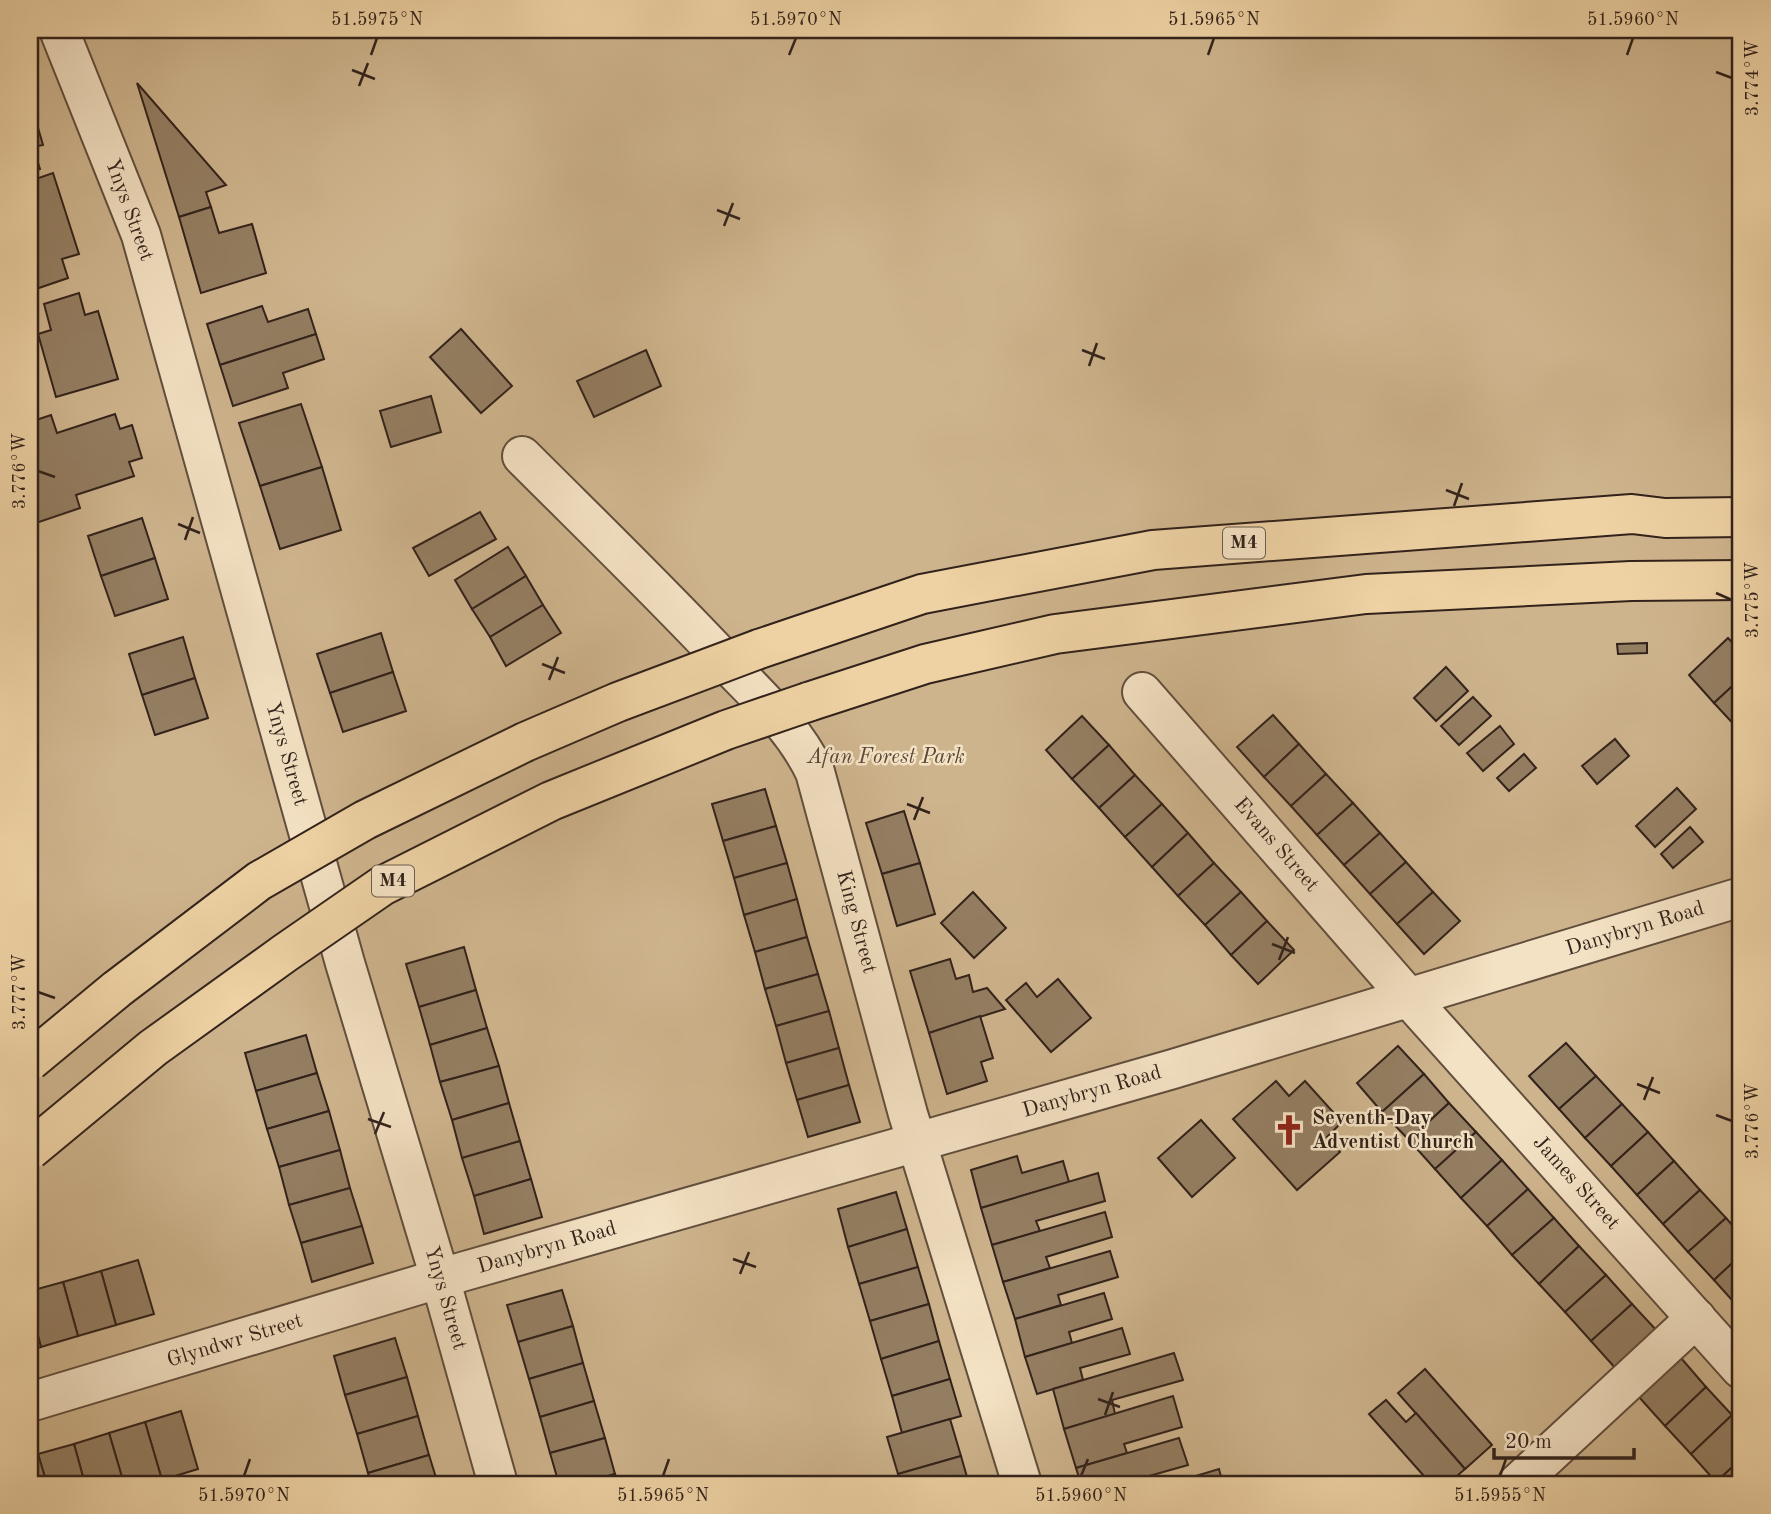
<svg xmlns="http://www.w3.org/2000/svg" width="1771" height="1514" viewBox="0 0 1771 1514" font-family="'Old Standard TT',serif">
<style>
.green{fill:#ceb48d;stroke:#806b54;stroke-width:2}
.building{fill:#947e62;stroke:#32221b;stroke-width:2}
.lines{fill:none;stroke-linecap:round;stroke-linejoin:round}
.minor-casing{stroke:#614e3d;stroke-width:42}
.highway-casing{stroke:#32221b;stroke-width:42}
.minor{stroke:#f4e2c4;stroke-width:38}
.highway{stroke:#eed2a4;stroke-width:38}
.highway-bridge-casing{stroke:#32221b;stroke-width:42;stroke-linecap:butt}
.highway-bridge{stroke:#eed2a4;stroke-width:38}
.ticks{fill:none;stroke:#32221b;stroke-width:2.5}
.labels{text-anchor:middle;dominant-baseline:central;stroke-width:5;stroke-linejoin:round;paint-order:stroke}
.shield{fill:#f4e2c4;stroke:#6c5c4e;stroke-width:2}
.shield-label{font-size:19px;font-weight:bold;fill:#32221b}
.street-label{font-size:21px;fill:#32221b;stroke:#f4e2c4}
.park-label{font-size:21px;font-style:italic;fill:#594638;stroke:#f4e2c4}
.poi-label{font-size:21px;font-weight:bold;fill:#32221b;stroke:#f4e2c4;text-anchor:start}
.neatline{fill:none;stroke:#32221b;stroke-width:2.5}
.ticks-label{font-size:18px;text-anchor:middle;fill:#32221b}
</style>
<rect width="100%" height="100%" fill="#eed2a4"/>
<filter id="stains"><feTurbulence type="fractalNoise" baseFrequency=".00286" numOctaves="4"/><feColorMatrix values="0 0 0 0 .2 0 0 0 0 .09 0 0 0 0 .02 0 0 0 .5 -.17"/></filter>
<radialGradient id="worn" r=".72"><stop offset=".6" stop-color="#630" stop-opacity="0"/><stop offset="1" stop-color="#630" stop-opacity=".3"/></radialGradient>
<rect class="green" x="30" y="30" width="1711" height="1454"/>
<g class="building">
<polygon points="137,83 226,185 206,192 211,207 179,217"/>
<polygon points="30,100 43,145 33,147 40,169 30,172"/>
<polygon points="53,173 79,254 62,259 68,278 30,291 30,181"/>
<polygon points="211,207 219,233 252,224 266,273 201,293 179,217"/>
<polygon points="79,293 85,315 98,311 118,379 56,397 38,334 51,330 44,304"/>
<polygon points="262,306 268,322 308,309 316,334 220,365 207,324"/>
<polygon points="461,329 512,386 481,413 430,357"/>
<polygon points="316,334 324,359 283,373 288,388 233,406 220,365"/>
<polygon points="646,350 661,386 594,417 577,381"/>
<polygon points="431,396 441,432 391,447 380,411"/>
<polygon points="301,404 322,467 260,486 239,423"/>
<polygon points="115,414 120,429 132,425 142,458 129,462 134,476 76,495 80,508 36,523 30,505 30,422 51,415 57,433"/>
<polygon points="322,467 341,530 280,549 260,486"/>
<polygon points="480,512 496,539 429,576 413,548"/>
<polygon points="142,518 155,558 101,576 88,536"/>
<polygon points="508,547 526,576 472,609 455,580"/>
<polygon points="155,558 168,599 115,616 101,576"/>
<polygon points="526,576 543,605 490,637 472,609"/>
<polygon points="543,605 561,633 506,666 490,637"/>
<polygon points="381,633 393,672 330,693 317,654"/>
<polygon points="183,637 195,678 142,695 129,654"/>
<polygon points="1728,638 1741,652 1741,678 1714,703 1689,675"/>
<polygon points="1647,643 1647,653 1618,654 1617,644"/>
<polygon points="1446,667 1468,691 1436,721 1414,698"/>
<polygon points="393,672 406,711 343,732 330,693"/>
<polygon points="195,678 208,718 155,735 142,695"/>
<polygon points="1741,678 1741,730 1740,731 1714,703"/>
<polygon points="1473,697 1491,716 1459,745 1441,726"/>
<polygon points="1273,715 1299,744 1264,777 1237,747"/>
<polygon points="1082,716 1109,745 1072,779 1046,750"/>
<polygon points="1500,726 1514,744 1483,771 1467,753"/>
<polygon points="1615,739 1629,756 1597,784 1582,766"/>
<polygon points="1299,744 1326,774 1291,806 1264,777"/>
<polygon points="1109,745 1135,775 1099,808 1072,779"/>
<polygon points="1524,754 1536,768 1509,791 1497,778"/>
<polygon points="1326,774 1353,803 1317,835 1291,806"/>
<polygon points="1135,775 1162,804 1125,837 1099,808"/>
<polygon points="1677,788 1696,809 1655,847 1636,826"/>
<polygon points="765,789 776,826 723,841 712,804"/>
<polygon points="1353,803 1380,833 1344,865 1317,835"/>
<polygon points="1162,804 1188,833 1152,867 1125,837"/>
<polygon points="904,811 920,863 882,874 866,823"/>
<polygon points="776,826 787,863 734,878 723,841"/>
<polygon points="1690,827 1703,842 1673,868 1661,854"/>
<polygon points="1188,833 1214,863 1178,896 1152,867"/>
<polygon points="1380,833 1406,862 1370,894 1344,865"/>
<polygon points="1406,862 1433,892 1397,924 1370,894"/>
<polygon points="787,863 797,899 744,915 734,878"/>
<polygon points="920,863 935,914 897,926 882,874"/>
<polygon points="1214,863 1241,892 1205,925 1178,896"/>
<polygon points="973,892 1006,928 974,958 941,923"/>
<polygon points="1241,892 1267,921 1231,955 1205,925"/>
<polygon points="1433,892 1460,921 1424,954 1397,924"/>
<polygon points="797,899 807,937 755,952 744,915"/>
<polygon points="1267,921 1294,950 1258,984 1231,955"/>
<polygon points="807,937 818,974 765,989 755,952"/>
<polygon points="464,947 476,990 419,1007 406,964"/>
<polygon points="950,959 956,979 969,975 973,992 987,988 1005,1009 929,1033 910,971"/>
<polygon points="818,974 829,1011 776,1026 765,989"/>
<polygon points="1058,979 1091,1018 1051,1052 1006,1000 1026,983 1037,997"/>
<polygon points="476,990 487,1028 430,1045 419,1007"/>
<polygon points="829,1011 839,1048 786,1063 776,1026"/>
<polygon points="980,1016 993,1058 981,1062 987,1081 947,1094 929,1033"/>
<polygon points="487,1028 499,1066 440,1082 430,1045"/>
<polygon points="306,1035 317,1073 256,1091 245,1053"/>
<polygon points="1566,1043 1596,1076 1559,1109 1529,1076"/>
<polygon points="1398,1046 1424,1074 1382,1112 1357,1083"/>
<polygon points="839,1048 849,1085 797,1100 786,1063"/>
<polygon points="499,1066 509,1103 452,1120 440,1082"/>
<polygon points="317,1073 329,1111 267,1129 256,1091"/>
<polygon points="1424,1074 1449,1103 1409,1140 1382,1112"/>
<polygon points="1596,1076 1622,1104 1585,1138 1559,1109"/>
<polygon points="1276,1081 1289,1096 1305,1081 1342,1122 1327,1137 1340,1152 1297,1190 1233,1119"/>
<polygon points="849,1085 860,1122 808,1137 797,1100"/>
<polygon points="509,1103 520,1141 462,1158 452,1120"/>
<polygon points="1449,1103 1476,1132 1435,1169 1409,1140"/>
<polygon points="1622,1104 1648,1132 1611,1166 1585,1138"/>
<polygon points="329,1111 340,1150 279,1167 267,1129"/>
<polygon points="1201,1120 1235,1158 1192,1197 1158,1158"/>
<polygon points="1476,1132 1502,1160 1461,1198 1435,1169"/>
<polygon points="1648,1132 1674,1161 1637,1195 1611,1166"/>
<polygon points="520,1141 531,1179 474,1196 462,1158"/>
<polygon points="340,1150 350,1188 289,1205 279,1167"/>
<polygon points="1017,1156 1022,1173 1063,1161 1069,1182 981,1208 971,1170"/>
<polygon points="1502,1160 1528,1189 1487,1226 1461,1198"/>
<polygon points="1674,1161 1700,1190 1663,1224 1637,1195"/>
<polygon points="1098,1173 1105,1201 1036,1221 1040,1231 992,1245 981,1208"/>
<polygon points="531,1179 542,1217 484,1234 474,1196"/>
<polygon points="350,1188 362,1226 301,1243 289,1205"/>
<polygon points="1528,1189 1554,1218 1512,1255 1487,1226"/>
<polygon points="1700,1190 1726,1218 1688,1252 1663,1224"/>
<polygon points="896,1192 907,1229 848,1247 838,1209"/>
<polygon points="1105,1212 1112,1237 1046,1257 1050,1268 1003,1282 992,1245"/>
<polygon points="1554,1218 1579,1246 1539,1284 1512,1255"/>
<polygon points="1726,1218 1741,1235 1741,1255 1714,1280 1688,1252"/>
<polygon points="362,1226 373,1263 312,1282 301,1243"/>
<polygon points="907,1229 918,1267 859,1284 848,1247"/>
<polygon points="1579,1246 1606,1275 1565,1312 1539,1284"/>
<polygon points="1110,1251 1118,1277 1058,1295 1061,1305 1015,1319 1003,1282"/>
<polygon points="1741,1255 1741,1307 1740,1309 1714,1280"/>
<polygon points="138,1260 154,1314 116,1325 101,1271"/>
<polygon points="918,1267 929,1304 870,1321 859,1284"/>
<polygon points="101,1271 116,1325 78,1336 63,1282"/>
<polygon points="1606,1275 1632,1304 1591,1341 1565,1312"/>
<polygon points="63,1282 78,1336 41,1347 30,1307 30,1291"/>
<polygon points="562,1290 573,1326 518,1342 507,1305"/>
<polygon points="1104,1293 1112,1319 1069,1332 1072,1343 1025,1357 1015,1319"/>
<polygon points="929,1304 939,1341 881,1359 870,1321"/>
<polygon points="1632,1304 1658,1332 1617,1370 1591,1341"/>
<polygon points="30,1307 41,1347 30,1350"/>
<polygon points="573,1326 583,1363 529,1379 518,1342"/>
<polygon points="1122,1328 1130,1354 1080,1368 1083,1380 1037,1394 1025,1357"/>
<polygon points="395,1338 407,1377 345,1395 334,1356"/>
<polygon points="939,1341 950,1379 892,1396 881,1359"/>
<polygon points="1174,1353 1183,1380 1112,1400 1115,1414 1064,1429 1053,1389"/>
<polygon points="1681,1358 1706,1387 1665,1426 1639,1397"/>
<polygon points="583,1363 594,1401 540,1417 529,1379"/>
<polygon points="1425,1369 1492,1445 1465,1469 1398,1393"/>
<polygon points="407,1377 418,1416 357,1434 345,1395"/>
<polygon points="950,1379 961,1416 902,1433 892,1396"/>
<polygon points="1706,1387 1732,1415 1691,1454 1665,1426"/>
<polygon points="1173,1396 1182,1427 1124,1444 1127,1453 1076,1468 1064,1429"/>
<polygon points="1386,1400 1406,1422 1416,1413 1465,1469 1448,1484 1431,1484 1369,1414"/>
<polygon points="594,1401 605,1438 550,1453 540,1417"/>
<polygon points="181,1411 198,1469 162,1480 145,1422"/>
<polygon points="1732,1415 1741,1425 1741,1459 1716,1482 1691,1454"/>
<polygon points="418,1416 429,1455 368,1473 357,1434"/>
<polygon points="950,1419 961,1456 898,1474 887,1437"/>
<polygon points="145,1422 162,1480 147,1484 124,1484 109,1433"/>
<polygon points="109,1433 124,1484 85,1484 74,1444"/>
<polygon points="605,1438 615,1474 581,1484 559,1484 550,1453"/>
<polygon points="1179,1438 1188,1465 1135,1480 1136,1484 1081,1484 1076,1468"/>
<polygon points="74,1444 85,1484 47,1484 38,1454"/>
<polygon points="38,1454 47,1484 30,1484 30,1456"/>
<polygon points="429,1455 438,1484 372,1484 368,1473"/>
<polygon points="961,1456 969,1484 901,1484 898,1474"/>
<polygon points="1741,1459 1741,1484 1718,1484 1716,1482"/>
<polygon points="1219,1469 1223,1484 1169,1484"/>
<polygon points="615,1474 618,1484 581,1484"/>
</g>
<g class="lines">
<defs>
<g id="minor">
<polyline points="59,30 141,235 345,963 440,1278 498,1484"/>
<path d="M522 456C589 523 657 589 721 657 756 694 793 726 815 772L908 1114 1022 1484"/>
<polyline points="1142,692 1409,998 1741,1369"/>
<polyline points="30,1402 465,1271 1173,1069 1741,897"/>
<polyline points="1517,1484 1696,1318"/>
</g>
<g id="highway">
<polyline points="759,649 922,594 1153,550 1632,514 1665,518 1741,517"/>
<polyline points="808,702 925,664 1055,634 1366,594 1631,581 1741,580"/>
</g>
</defs>
<use href="#minor" class="minor-casing"/>
<use href="#highway" class="highway-casing"/>
<use href="#minor" class="minor"/>
<use href="#highway" class="highway"/>
<defs>
<g id="highway-bridge">
<polyline points="30,1061 117,989 259,881 365,820 525,742 618,702 759,649"/>
<polyline points="30,1150 153,1048 285,953 382,886 551,801 726,730 808,702"/>
</g>
</defs>
<use href="#highway-bridge" class="highway-bridge-casing"/>
<use href="#highway-bridge" class="highway-bridge"/>
</g>
<path class="ticks" d="M371 55 377 38M789 55 796 38M1208 55 1214 38M1627 55 1633 38M352 70 375 79M1716 72 1732 78M359 86 368 63M717 210 740 219M724 226 733 203M1082 350 1105 359M1089 366 1097 343M38 471 55 477M1446 490 1469 499M1454 506 1462 483M178 524 200 533M185 540 193 517M1716 593 1732 600M542 664 565 673M549 680 558 657M907 804 930 813M914 820 923 797M1272 944 1295 953M1279 960 1288 937M38 992 55 998M1637 1084 1660 1093M1644 1100 1653 1077M1716 1115 1732 1121M368 1119 391 1127M375 1134 384 1112M733 1259 756 1267M740 1274 749 1252M1098 1399 1120 1407M1105 1415 1113 1392M244 1476 250 1459M663 1476 669 1459M1081 1476 1088 1459M1500 1476 1506 1459"/>
<defs>
<symbol id="church-bare" viewBox="-9 -9 18 18"><path d="M-1.2-6h2.4v3.5h3.3v2.4h-3.3V6h-2.4V-.1h-3.3v-2.4h3.3Z" fill="#8f2418" stroke="#f4e2c4" stroke-width="2.5" paint-order="stroke"/></symbol>
</defs>
<g fill-rule="evenodd">
<use href="#church-bare" x="1267" y="1108" width="44" height="44"/>
</g>
<g class="labels">
<g class="shield">
<rect x="1223" y="527.5" width="42" height="31" rx="5"/>
<rect x="372" y="865.5" width="42" height="31" rx="5"/>
</g>
<g class="shield-label">
<text x="1244" y="543">M4</text>
<text x="393" y="881">M4</text>
</g>
<g class="street-label">
<text transform="translate(129 210) rotate(70)">Ynys Street</text>
<text transform="translate(286 754) rotate(74)">Ynys Street</text>
<text transform="translate(1276 845) rotate(49)">Evans Street</text>
<text transform="translate(856 922) rotate(75)">King Street</text>
<text transform="translate(1635 929) rotate(-17)">Danybryn Road</text>
<text transform="translate(1092 1092) rotate(-16)">Danybryn Road</text>
<text transform="translate(1576 1183) rotate(48)">James Street</text>
<text transform="translate(547 1248) rotate(-16)">Danybryn Road</text>
<text transform="translate(445 1298) rotate(74)">Ynys Street</text>
<text transform="translate(235 1341) rotate(-17)">Glyndwr Street</text>
</g>
<g class="park-label">
<text x="886" y="757">Afan Forest Park</text>
</g>
<g class="poi-label">
<text x="1312" y="1118">Seventh-Day<tspan x="1312" dy="24">Adventist Church</tspan></text>
</g>
</g>
<rect width="1771" height="1514" fill="none" stroke="#eed2a4" stroke-width="77"/>
<path d="M1494 1448v10h140v-10" fill="none" stroke="#32221b" stroke-width="3.5"/>
<text x="1505" y="1448" font-size="21" fill="#32221b" stroke="#f4e2c4" stroke-width="5" paint-order="stroke">20 m</text>
<rect x="38" y="38" width="1694" height="1438" class="neatline"/>
<g class="ticks-label">
<text x="377" y="25">51.5975°N</text>
<text x="796" y="25">51.5970°N</text>
<text x="1214" y="25">51.5965°N</text>
<text x="1633" y="25">51.5960°N</text>
<text transform="translate(1752 78) rotate(-90)" y="6">3.774°W</text>
<text transform="translate(19 471) rotate(-90)" y="6">3.776°W</text>
<text transform="translate(1752 600) rotate(-90)" y="6">3.775°W</text>
<text transform="translate(19 992) rotate(-90)" y="6">3.777°W</text>
<text transform="translate(1752 1121) rotate(-90)" y="6">3.776°W</text>
<text x="244" y="1501">51.5970°N</text>
<text x="663" y="1501">51.5965°N</text>
<text x="1081" y="1501">51.5960°N</text>
<text x="1500" y="1501">51.5955°N</text>
</g>
<rect width="100%" height="100%" filter="url(#stains)"/>
<rect width="100%" height="100%" fill="url(#worn)"/>
</svg>
